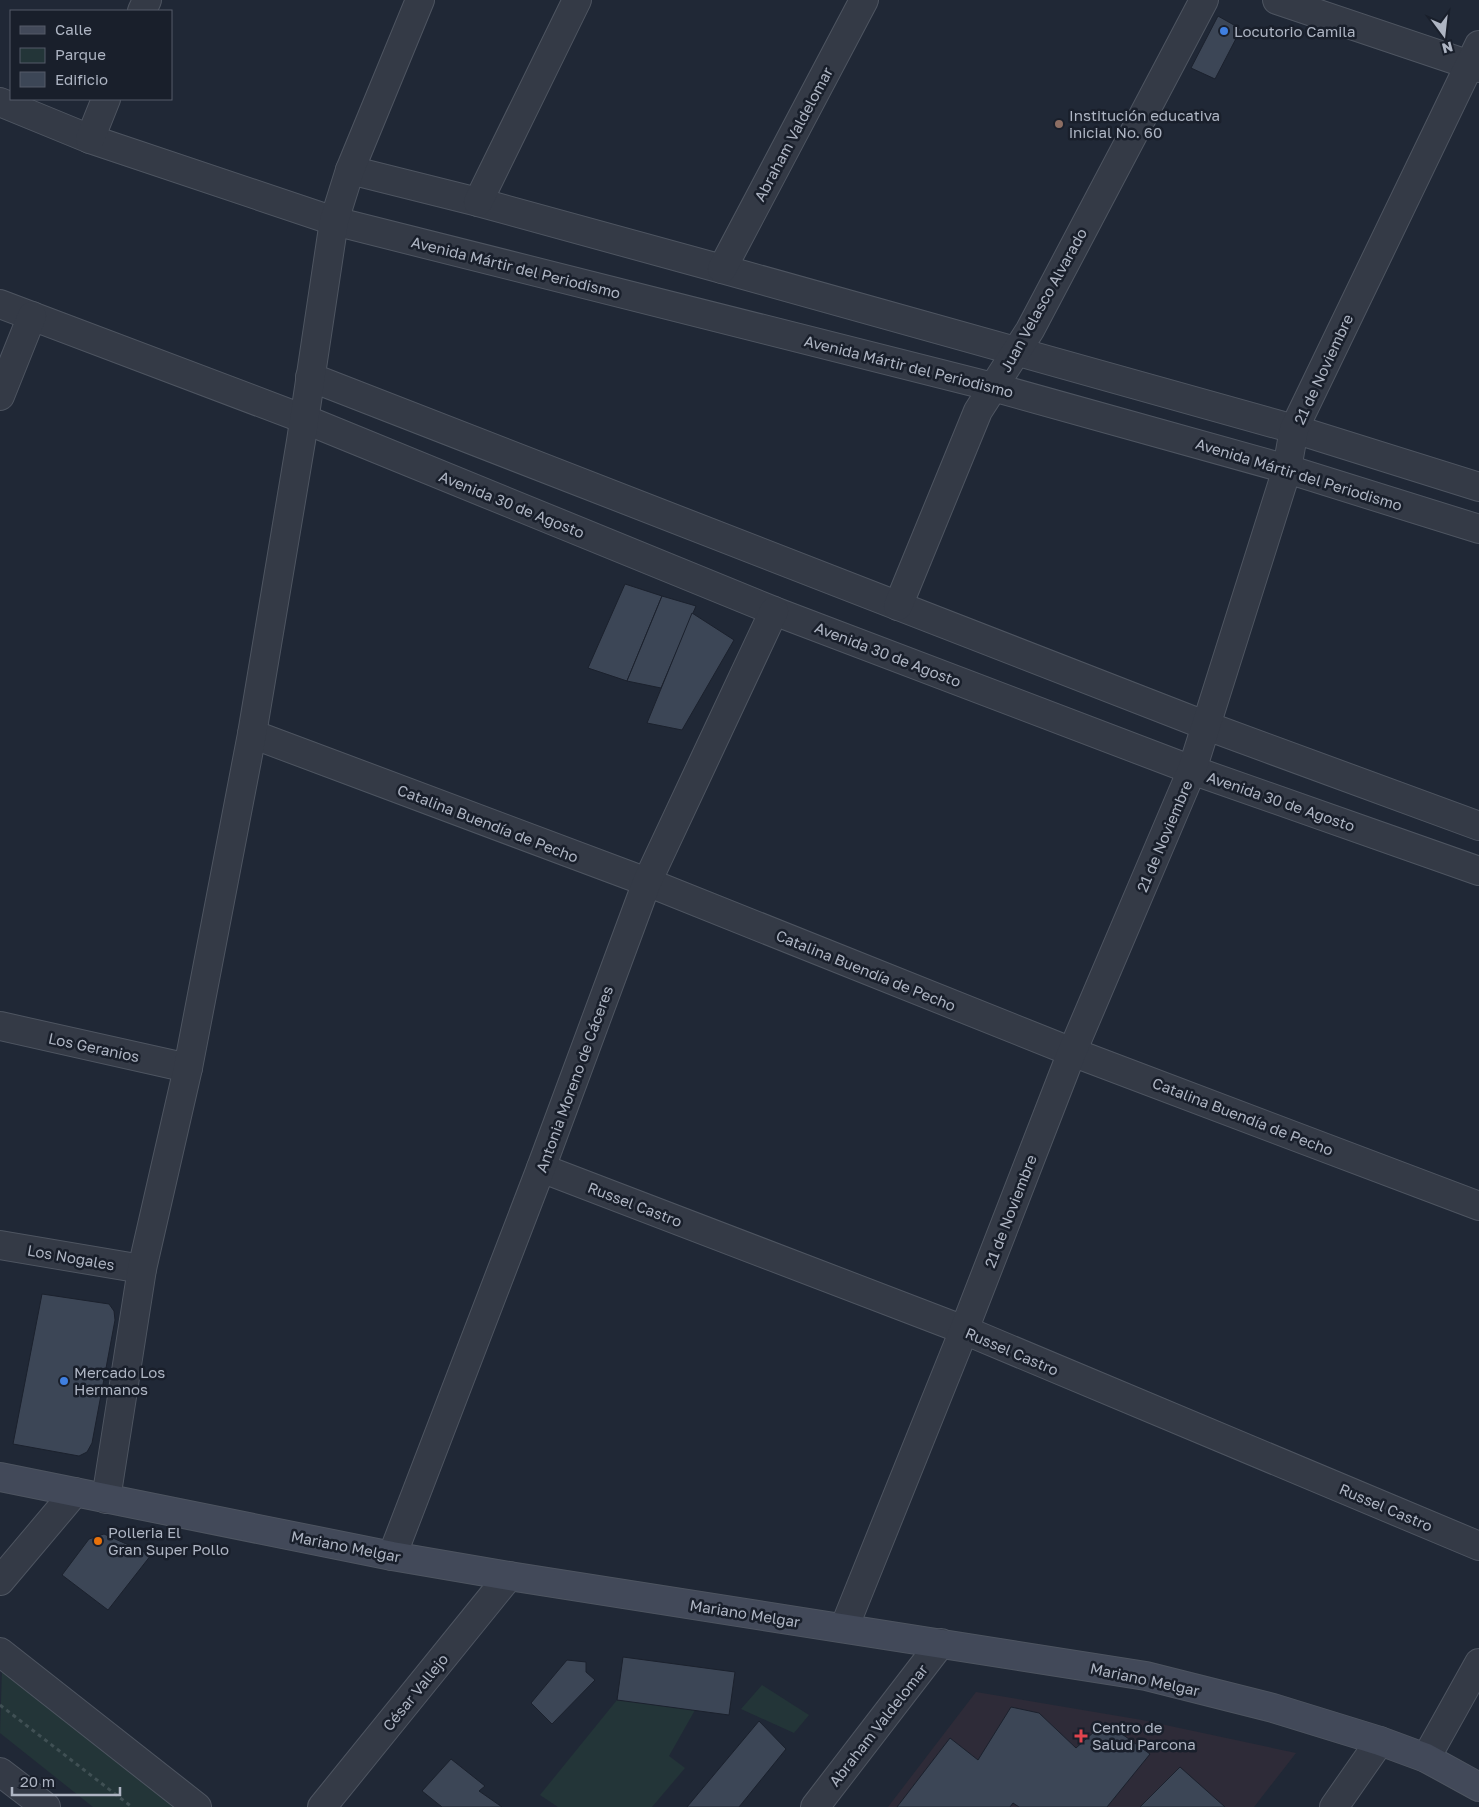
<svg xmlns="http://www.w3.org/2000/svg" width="1479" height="1807" viewBox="0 0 1479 1807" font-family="'Golos Text',sans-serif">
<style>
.medical{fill:#2e2b38}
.green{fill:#233538}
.building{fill:#3c4656;stroke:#1b212d}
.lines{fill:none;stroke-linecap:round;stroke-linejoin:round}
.minor-casing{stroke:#4e5561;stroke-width:30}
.tertiary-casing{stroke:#4e5561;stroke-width:30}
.secondary-casing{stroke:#4e5561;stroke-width:30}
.path{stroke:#405054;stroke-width:3;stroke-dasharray:4 4;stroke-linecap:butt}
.minor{stroke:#343a46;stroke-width:28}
.tertiary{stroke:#343a46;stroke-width:28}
.secondary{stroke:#424959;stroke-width:28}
.shop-dot{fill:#3f7fe0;stroke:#191f2b;stroke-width:2}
.education-dot{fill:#8d6e63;stroke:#191f2b;stroke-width:2}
.food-dot{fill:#e8710a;stroke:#191f2b;stroke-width:2}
.health-dot{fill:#e0444e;stroke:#191f2b;stroke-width:2}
.labels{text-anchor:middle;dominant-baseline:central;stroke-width:5;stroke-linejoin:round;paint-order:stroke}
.poi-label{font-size:15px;fill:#aeb5c3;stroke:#191f2b;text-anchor:start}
.street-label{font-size:15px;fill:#aeb5c3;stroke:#191f2b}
</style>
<rect width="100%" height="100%" fill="#202836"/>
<polygon class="medical" points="976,1692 1142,1720 1296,1753 1254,1807 888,1807"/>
<g class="green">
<polygon points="2,1670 178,1807 93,1807 0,1733"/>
<polygon points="762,1685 809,1715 794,1733 741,1709"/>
<polygon points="617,1700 695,1710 669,1756 685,1768 652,1807 558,1807 540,1795"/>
</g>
<g class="building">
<polygon points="1218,16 1241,29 1215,79 1191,68"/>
<polygon points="625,584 662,596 627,681 588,668"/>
<polygon points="662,596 696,606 661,688 627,681"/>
<polygon points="692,613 734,640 682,730 647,723"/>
<polygon points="42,1294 109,1304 114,1311 115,1320 92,1443 87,1452 79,1456 13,1444"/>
<polygon points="104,1534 151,1555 108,1610 62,1575 89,1539"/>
<polygon points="623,1657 735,1672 729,1715 617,1700"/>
<polygon points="567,1660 586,1662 586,1672 595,1680 552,1724 531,1703"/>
<polygon points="1011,1707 1039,1713 1076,1748 1105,1722 1150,1754 1107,1807 1019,1807 1013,1803 1010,1807 897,1807 950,1738 978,1760"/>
<polygon points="759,1721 786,1749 739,1807 687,1807"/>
<polygon points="451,1759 485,1786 479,1791 502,1807 442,1807 422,1791"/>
<polygon points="1180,1767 1225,1807 1140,1807"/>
</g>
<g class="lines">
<defs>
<g id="minor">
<polyline points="1277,0 1479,68"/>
<polyline points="142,11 147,0"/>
<polyline points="0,102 90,139 334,221 993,387 1287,469 1479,529"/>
<polyline points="90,139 106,99"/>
<polyline points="350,170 478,202 722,269 1294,429 1479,487"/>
<polyline points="478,202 577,0"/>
<polyline points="722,269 864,0"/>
<polyline points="0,304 304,419 774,611 1192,770 1479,871"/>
<polyline points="310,377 1207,726 1479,826"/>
<polyline points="0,396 32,316"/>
<polyline points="898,606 978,411 1030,330 1204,0"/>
<polyline points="252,734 647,882 1072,1052 1479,1206"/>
<polyline points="0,1026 188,1068"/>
<polyline points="541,1168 964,1330 1479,1546"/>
<polyline points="0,1245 142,1269"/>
<polyline points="106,1499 142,1269 188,1068 252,734 301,441 334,221 350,170 420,0"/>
<polyline points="392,1556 541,1168 647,882 774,611"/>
<polyline points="0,1581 75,1492"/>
<polyline points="844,1628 964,1330 1072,1052 1192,770 1287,469 1294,429 1479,45"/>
<polyline points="1426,1758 1479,1663"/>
<polyline points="322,1807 509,1576"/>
<polyline points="815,1807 941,1643"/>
<polyline points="1334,1807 1380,1741"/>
</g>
<g id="tertiary">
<polyline points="0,1652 197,1807"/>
<polyline points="0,1772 46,1807"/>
</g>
<polyline id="secondary" points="0,1477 392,1556 509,1576 1146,1676 1273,1708 1380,1741 1426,1758 1479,1787"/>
</defs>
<use href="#minor" class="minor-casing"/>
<use href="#tertiary" class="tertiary-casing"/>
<use href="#secondary" class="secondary-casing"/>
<polyline class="path" points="0,1705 132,1807"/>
<use href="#minor" class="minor"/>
<use href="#tertiary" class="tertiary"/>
<use href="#secondary" class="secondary"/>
</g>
<g class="shop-dot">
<circle cx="1224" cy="31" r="5"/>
<circle cx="64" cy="1381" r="5"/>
</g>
<circle class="education-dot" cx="1059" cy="124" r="5"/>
<circle class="food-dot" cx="98" cy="1541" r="5"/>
<path class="health-dot" d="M1078.5 1728.5h5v5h5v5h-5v5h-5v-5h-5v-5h5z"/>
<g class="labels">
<g class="poi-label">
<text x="1234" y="31">Locutorio Camila</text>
<text x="1069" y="115">Institución educativa<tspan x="1069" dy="17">inicial No. 60</tspan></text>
<text x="74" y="1372">Mercado Los<tspan x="74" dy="17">Hermanos</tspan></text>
<text x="108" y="1532">Polleria El<tspan x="108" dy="17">Gran Super Pollo</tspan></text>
<text x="1092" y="1727">Centro de<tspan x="1092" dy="17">Salud Parcona</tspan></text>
</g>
<g class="street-label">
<text transform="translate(793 134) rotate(-62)">Abraham Valdelomar</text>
<text transform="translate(516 267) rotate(14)">Avenida Mártir del Periodismo</text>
<text transform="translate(1043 300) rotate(-61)">Juan Velasco Alvarado</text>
<text transform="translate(909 366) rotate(14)">Avenida Mártir del Periodismo</text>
<text transform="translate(1323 369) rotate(-65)">21 de Noviembre</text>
<text transform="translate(1299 474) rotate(17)">Avenida Mártir del Periodismo</text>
<text transform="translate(512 504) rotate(22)">Avenida 30 de Agosto</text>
<text transform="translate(888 654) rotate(21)">Avenida 30 de Agosto</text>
<text transform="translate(1281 801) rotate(19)">Avenida 30 de Agosto</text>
<text transform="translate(488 823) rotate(21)">Catalina Buendía de Pecho</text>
<text transform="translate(1164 836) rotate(-67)">21 de Noviembre</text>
<text transform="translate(866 970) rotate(22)">Catalina Buendía de Pecho</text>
<text transform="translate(94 1047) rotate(12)">Los Geranios</text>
<text transform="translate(574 1079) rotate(-70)">Antonia Moreno de Cáceres</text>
<text transform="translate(1243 1116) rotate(21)">Catalina Buendía de Pecho</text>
<text transform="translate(635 1204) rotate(21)">Russel Castro</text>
<text transform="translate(1010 1211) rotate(-69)">21 de Noviembre</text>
<text transform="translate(71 1257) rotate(10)">Los Nogales</text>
<text transform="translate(1012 1351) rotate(23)">Russel Castro</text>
<text transform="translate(1386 1507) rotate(23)">Russel Castro</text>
<text transform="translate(346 1546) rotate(11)">Mariano Melgar</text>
<text transform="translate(745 1613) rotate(9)">Mariano Melgar</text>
<text transform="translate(1145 1679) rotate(12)">Mariano Melgar</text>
<text transform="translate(415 1692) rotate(-51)">César Vallejo</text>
<text transform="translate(878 1725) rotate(-52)">Abraham Valdelomar</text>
</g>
</g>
<rect x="10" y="10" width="162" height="90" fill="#191f2b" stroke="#555b68"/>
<rect x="20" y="26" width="25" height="8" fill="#424959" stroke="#555b68"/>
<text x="55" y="35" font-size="15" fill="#aeb5c3">Calle</text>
<rect x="20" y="48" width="25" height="15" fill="#233538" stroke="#555b68"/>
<text x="55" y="60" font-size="15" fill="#aeb5c3">Parque</text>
<rect x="20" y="72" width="25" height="15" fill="#3c4656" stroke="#555b68"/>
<text x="55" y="85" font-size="15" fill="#aeb5c3">Edificio</text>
<g transform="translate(1444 35) rotate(165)" stroke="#191f2b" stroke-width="4" paint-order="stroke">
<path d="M0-4L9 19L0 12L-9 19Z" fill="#aeb5c3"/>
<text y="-8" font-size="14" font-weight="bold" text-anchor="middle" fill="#aeb5c3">N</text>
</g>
<path d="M12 1787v8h108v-8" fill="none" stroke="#aeb5c3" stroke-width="2.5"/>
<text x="20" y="1787" font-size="15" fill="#aeb5c3" stroke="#191f2b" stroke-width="4" paint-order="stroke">20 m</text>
</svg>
